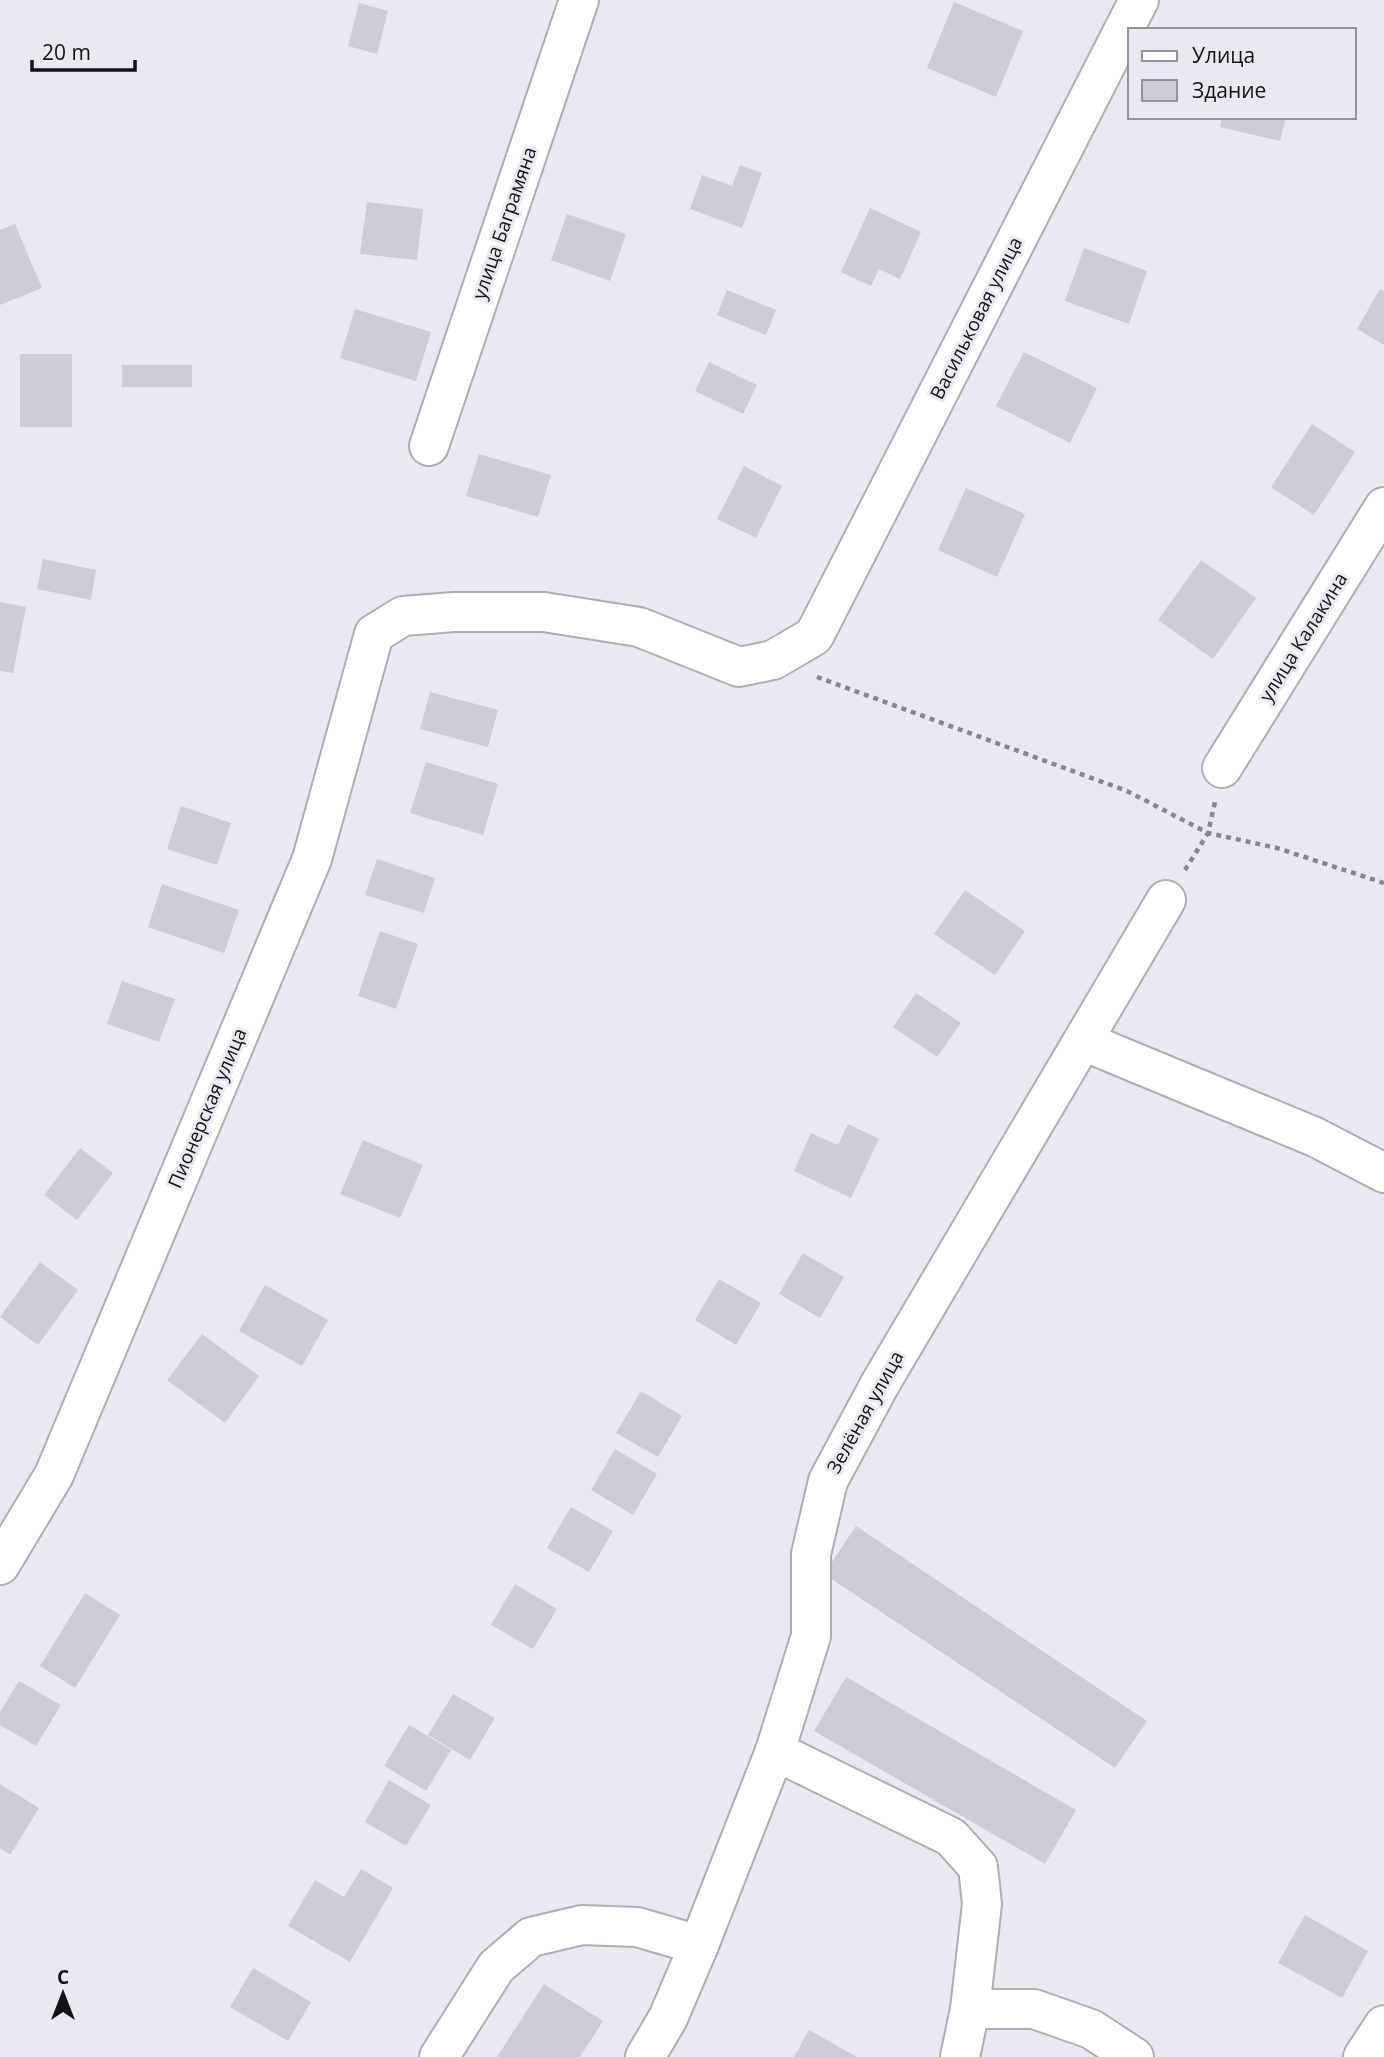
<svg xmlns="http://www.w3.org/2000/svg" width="1384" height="2057" viewBox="0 0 1384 2057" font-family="'Open Sans',sans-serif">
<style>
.building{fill:#ceccd5}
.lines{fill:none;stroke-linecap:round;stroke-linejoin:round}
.minor-casing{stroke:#aeadb5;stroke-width:42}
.path{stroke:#88878d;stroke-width:4.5;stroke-dasharray:5 5;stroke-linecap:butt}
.minor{stroke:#fff;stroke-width:38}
.labels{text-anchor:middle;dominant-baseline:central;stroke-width:6;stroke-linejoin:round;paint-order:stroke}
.street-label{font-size:19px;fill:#131215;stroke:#eae9f1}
</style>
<rect width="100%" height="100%" fill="#eae9f1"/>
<g class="building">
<polygon points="954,2 1023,31 996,97 927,68"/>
<polygon points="359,3 388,11 377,54 348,46"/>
<polygon points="1222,117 1286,117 1280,141 1220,127"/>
<polygon points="740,165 762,173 742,228 690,209 702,175 732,186"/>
<polygon points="367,202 423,209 417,260 360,254"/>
<polygon points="870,208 921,232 900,279 879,269 871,286 841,272"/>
<polygon points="567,214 626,234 610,281 551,260"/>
<polygon points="15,224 42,288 0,305 0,230"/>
<polygon points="1084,248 1147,271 1129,324 1065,301"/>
<polygon points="1380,289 1384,291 1384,345 1357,329"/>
<polygon points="727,290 776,310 766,335 717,315"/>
<polygon points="355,309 431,332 416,381 340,358"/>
<polygon points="1024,352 1097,388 1070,443 996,406"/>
<rect x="20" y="354" width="52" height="73"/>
<polygon points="709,362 757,385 743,414 695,391"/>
<rect x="122" y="365" width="70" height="22"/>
<polygon points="1312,424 1355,452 1314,515 1271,487"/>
<polygon points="479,454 551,475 538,517 466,496"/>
<polygon points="744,466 782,486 756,538 717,519"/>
<polygon points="966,488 1025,514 997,577 938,550"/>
<polygon points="43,559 96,570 91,600 37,589"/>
<polygon points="1201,560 1256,598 1213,659 1158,620"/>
<polygon points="0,602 26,607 13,673 0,671"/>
<polygon points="430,692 498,710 488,747 420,729"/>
<polygon points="426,762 498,784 483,835 410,813"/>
<polygon points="181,806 231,823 217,865 167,849"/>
<polygon points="377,859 435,878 424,913 365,895"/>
<polygon points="162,884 239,910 224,953 148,927"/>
<polygon points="965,890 1025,931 995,975 934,934"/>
<polygon points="380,931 418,944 396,1009 358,996"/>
<polygon points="122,981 175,999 159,1042 107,1024"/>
<polygon points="916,993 961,1023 937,1057 893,1027"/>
<polygon points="848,1124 879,1139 851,1198 794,1171 811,1133 838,1145"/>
<polygon points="363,1140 423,1165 400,1218 340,1194"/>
<polygon points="80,1148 113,1173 77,1220 44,1195"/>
<polygon points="803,1253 844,1277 820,1318 779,1294"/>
<polygon points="40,1262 78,1290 38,1345 0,1317"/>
<polygon points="719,1279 761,1303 736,1345 695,1320"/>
<polygon points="265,1285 328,1320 302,1366 239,1331"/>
<polygon points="202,1334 259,1376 225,1423 167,1380"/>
<polygon points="641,1391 682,1416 658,1457 616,1433"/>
<polygon points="615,1449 657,1474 633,1515 591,1490"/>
<polygon points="571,1507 613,1531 589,1572 547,1548"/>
<polygon points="856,1526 1147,1721 1115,1768 824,1574"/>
<polygon points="515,1584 557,1609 533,1649 491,1625"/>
<polygon points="85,1593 120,1615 75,1688 40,1666"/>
<polygon points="846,1677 1076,1810 1045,1864 814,1731"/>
<polygon points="19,1681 61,1705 36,1746 0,1725 0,1712"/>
<polygon points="453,1694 495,1718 470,1760 428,1735"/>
<polygon points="409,1725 451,1750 426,1791 384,1766"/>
<polygon points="389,1780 431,1805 406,1846 365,1822"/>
<polygon points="0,1784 39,1808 10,1855 0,1848"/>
<polygon points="361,1869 393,1888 350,1962 288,1926 315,1880 344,1897"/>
<polygon points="1305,1915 1368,1951 1342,1998 1278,1963"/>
<polygon points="253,1968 311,2002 288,2041 230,2007"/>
<polygon points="544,1984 603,2021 580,2057 497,2057"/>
<polygon points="809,2030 857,2057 794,2057"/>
</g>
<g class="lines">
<defs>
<g id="minor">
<polyline points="429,446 579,0"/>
<polyline points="1222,768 1384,507"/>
<polyline points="1083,1041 1315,1137 1384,1173"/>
<polyline points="0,1565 54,1475 312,859 374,634 403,616 454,612 544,612 639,627 739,667 773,660 814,636 1139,0"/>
<polyline points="775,1751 951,1837 978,1867 982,1904 970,2009 960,2057"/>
<polyline points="970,2009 1034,2009 1091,2029 1134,2057"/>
<polyline points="439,2057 496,1967 531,1937 582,1925 637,1927 699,1945"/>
<polyline points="645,2057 668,2018 699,1945 775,1751 811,1636 811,1554 828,1481 880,1384 1166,900"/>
<polyline points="1363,2057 1384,2025"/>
</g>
</defs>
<use href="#minor" class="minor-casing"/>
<g class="path">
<polyline points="817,677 1127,791 1208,833 1277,848 1384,883"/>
<polyline points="1185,870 1208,833 1215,802"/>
</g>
<use href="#minor" class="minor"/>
</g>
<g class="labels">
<g class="street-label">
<text transform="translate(504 223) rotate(-71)">улица Баграмяна</text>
<text transform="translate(976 318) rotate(-63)">Васильковая улица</text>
<text transform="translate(1303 637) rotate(-58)">улица Калакина</text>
<text transform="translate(207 1108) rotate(-67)">Пионерская улица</text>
<text transform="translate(865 1412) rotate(-61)">Зелёная улица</text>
</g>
</g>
<rect x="1128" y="28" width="228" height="91" fill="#eae9f1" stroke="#949399" stroke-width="2"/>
<rect x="1142" y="51" width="35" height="10" fill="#ffffff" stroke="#949399" stroke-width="2"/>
<text x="1192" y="63" font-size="21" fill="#131215">Улица</text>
<rect x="1142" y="80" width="35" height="21" fill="#ceccd5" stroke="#949399" stroke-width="2"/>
<text x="1192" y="98" font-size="21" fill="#131215">Здание</text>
<g transform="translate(63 1994)" stroke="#eae9f1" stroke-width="5" paint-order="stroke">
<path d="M0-5L12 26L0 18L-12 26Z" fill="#131215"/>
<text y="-10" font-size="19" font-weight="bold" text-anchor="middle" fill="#131215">С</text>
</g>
<path d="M32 60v10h103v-10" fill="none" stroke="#131215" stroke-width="3.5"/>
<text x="42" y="60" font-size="21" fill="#131215" stroke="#eae9f1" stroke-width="5" paint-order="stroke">20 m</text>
</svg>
